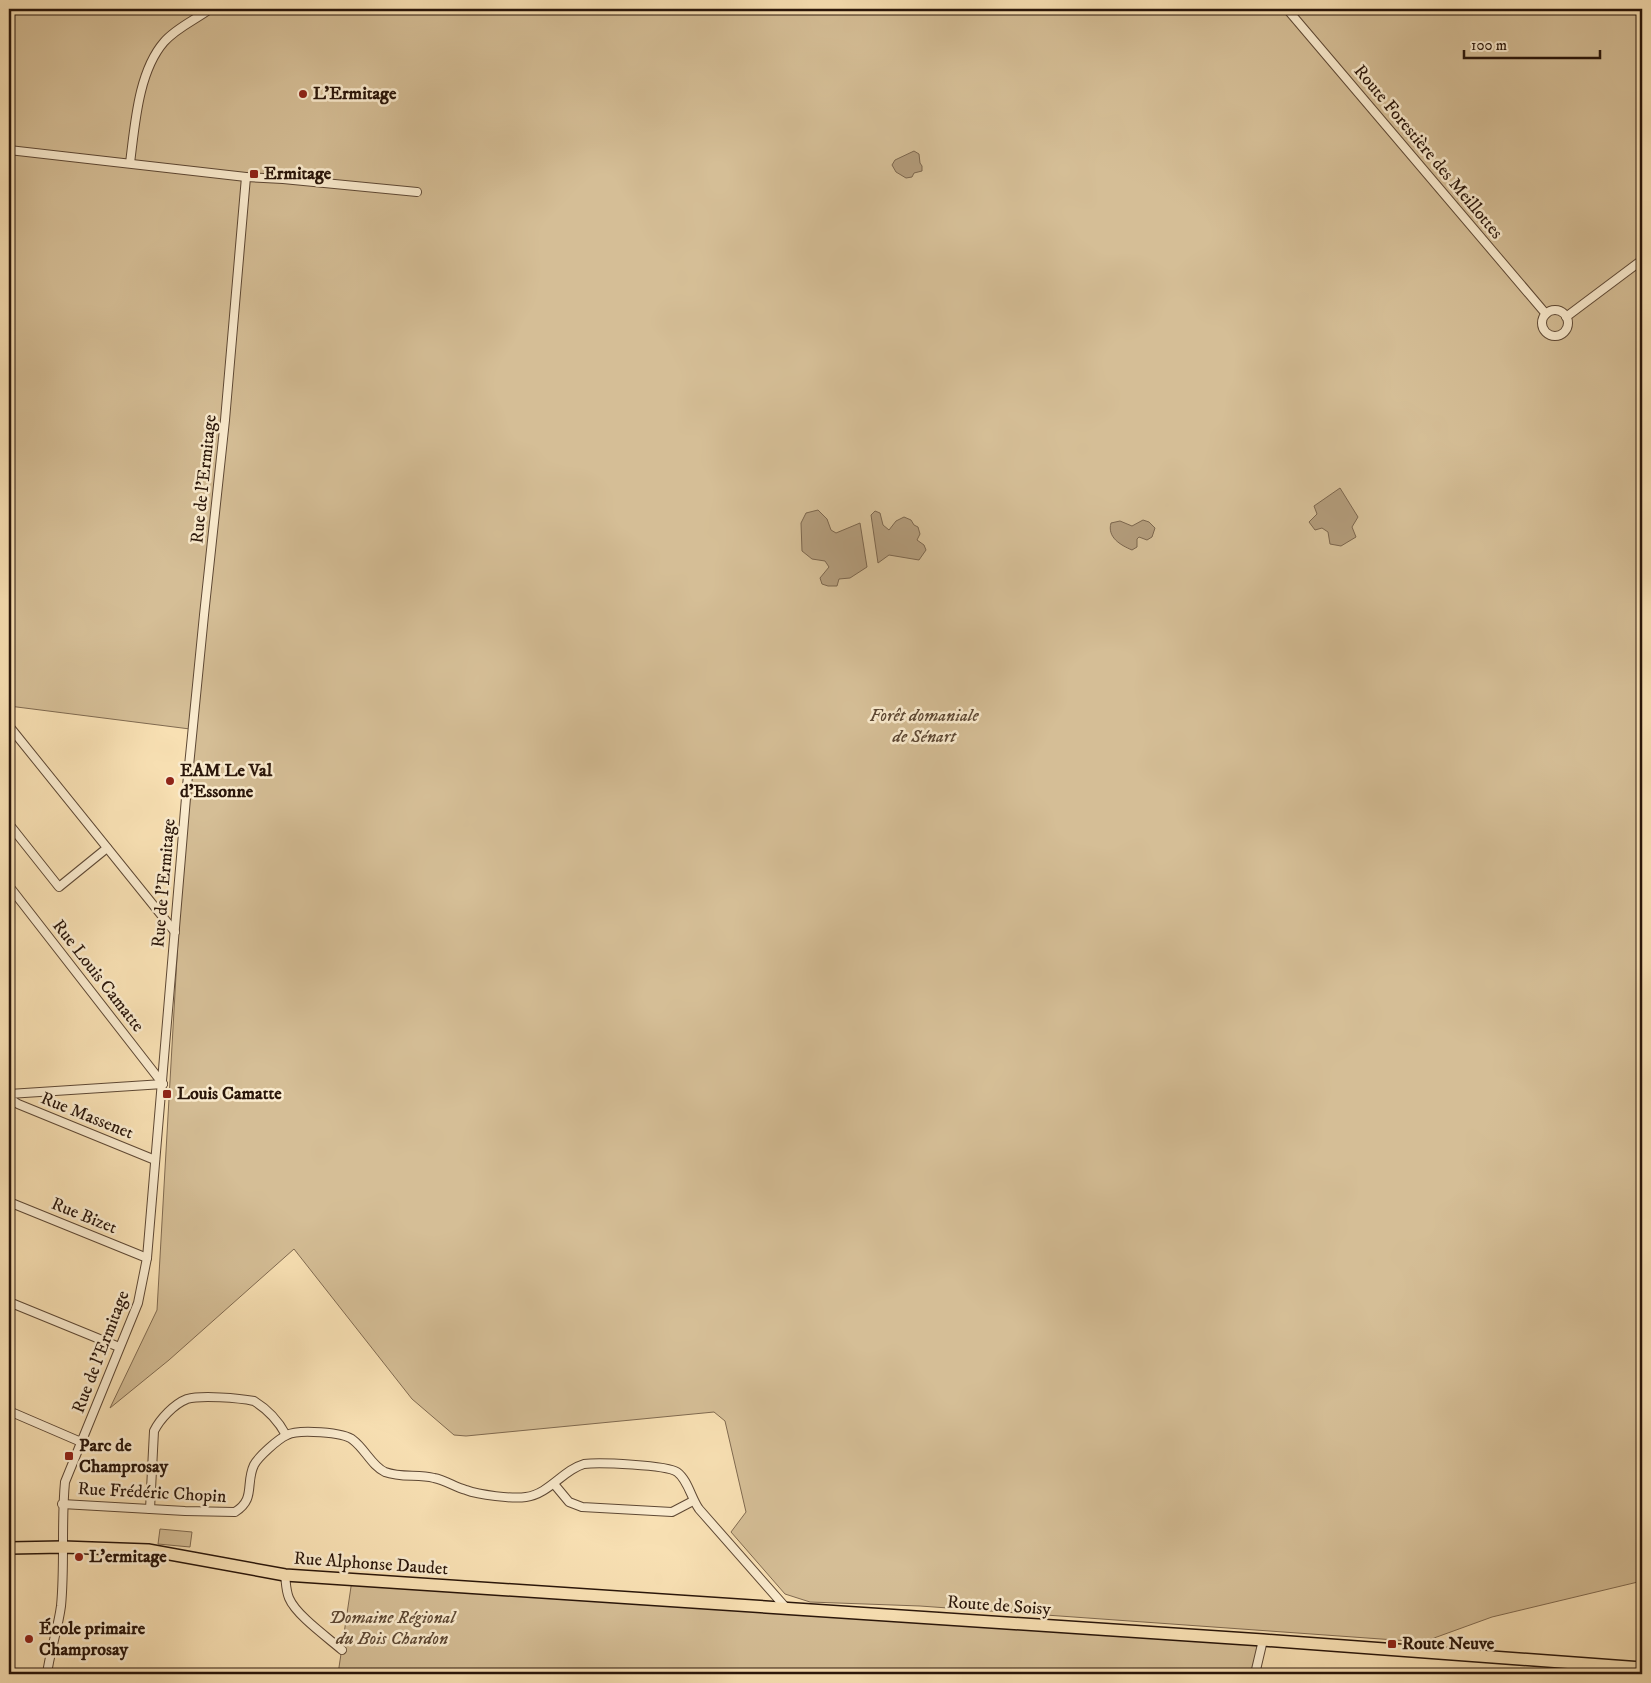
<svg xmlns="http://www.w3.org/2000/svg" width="1651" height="1683" viewBox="0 0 1651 1683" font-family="'IM FELL DW Pica',serif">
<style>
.green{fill:#d5be96;stroke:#806a50}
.water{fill:#b29b7a;stroke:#7c664d}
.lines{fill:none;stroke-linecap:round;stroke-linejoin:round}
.minor-casing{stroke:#5e4834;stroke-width:10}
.primary-casing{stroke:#2a160a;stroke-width:14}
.minor{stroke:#faebce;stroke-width:8}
.primary{stroke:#f8e0b3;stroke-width:11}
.poi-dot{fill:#8f2418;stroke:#faebce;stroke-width:2}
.labels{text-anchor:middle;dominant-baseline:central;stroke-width:5;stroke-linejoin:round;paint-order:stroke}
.poi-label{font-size:18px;font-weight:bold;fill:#2a160a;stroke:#faebce;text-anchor:start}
.street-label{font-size:18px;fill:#2a160a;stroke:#faebce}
.park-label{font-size:18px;font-style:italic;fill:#5d4834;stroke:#faebce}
</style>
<rect width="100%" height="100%" fill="#f8e0b3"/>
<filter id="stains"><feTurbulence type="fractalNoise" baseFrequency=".004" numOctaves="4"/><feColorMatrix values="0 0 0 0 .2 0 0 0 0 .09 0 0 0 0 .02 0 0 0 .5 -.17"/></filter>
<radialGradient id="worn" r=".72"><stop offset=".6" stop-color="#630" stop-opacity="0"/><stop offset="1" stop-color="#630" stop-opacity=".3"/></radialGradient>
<g class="green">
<polygon points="9,9 1642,9 1642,1581 1492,1617 1423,1642 920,1606 810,1602 785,1594 731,1532 746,1512 725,1421 714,1412 466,1436 454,1435 412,1399 294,1249 169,1360 110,1408 157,1310 190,729 9,706"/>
<polygon points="160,1529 192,1532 190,1547 158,1544"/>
<polygon points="352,1580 1263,1640 1255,1674 338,1674"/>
</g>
<g class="water">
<polygon points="914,151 919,154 920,163 922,166 922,171 914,173 912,177 906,178 896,172 892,165 895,160"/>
<polygon points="1340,488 1358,517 1352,527 1356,537 1341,546 1330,544 1328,532 1322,528 1315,530 1309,522 1317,514 1314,506"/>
<polygon points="818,510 827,519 831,530 836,533 860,523 867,567 850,578 839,579 837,586 828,586 822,584 820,578 829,567 825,561 812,559 802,551 801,523 806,513"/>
<polygon points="875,511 880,513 883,525 889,530 896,521 904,517 911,520 914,525 918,527 920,534 917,540 924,545 926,550 919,560 889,555 878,563 871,515"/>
<path d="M1143 520 1149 522 1155 528 1152 537 1147 540 1139 537 1137 539V547L1132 550C1120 545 1107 537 1111 523L1120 521 1132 526Z"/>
</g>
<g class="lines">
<defs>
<g id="minor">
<polyline points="1287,9 1546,314"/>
<polyline points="9,150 246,177 283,179 417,192"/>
<path d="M130 163C135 125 138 72 164 42 176 28 195 20 210 9"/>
<circle cx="1555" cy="323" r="13"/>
<polyline points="1566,317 1642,260"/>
<polyline points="9,726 175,932"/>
<polyline points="9,824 59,887 107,848"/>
<polyline points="9,886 163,1084"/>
<polyline points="9,1094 163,1084"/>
<polyline points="9,1098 18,1104 155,1160"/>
<polyline points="9,1202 147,1258"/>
<polyline points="9,1302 119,1347"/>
<polyline points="9,1411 81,1442"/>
<polyline points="554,1484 569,1502 582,1507 672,1512 693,1501"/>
<path d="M62 1504 185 1511 235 1512C256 1499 245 1484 254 1465 258 1457 278 1439 287 1435 298 1429 344 1432 353 1440 365 1449 372 1466 385 1472 401 1478 418 1474 434 1478 445 1480 455 1487 466 1490 479 1495 512 1499 526 1497 549 1494 563 1470 584 1464 599 1462 667 1465 677 1472 688 1480 691 1498 699 1509L787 1609"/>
<path d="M150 1509 154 1431C160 1419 174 1404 187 1399 201 1395 239 1398 254 1401 267 1409 279 1422 286 1435"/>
<path d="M285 1575C286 1583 286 1591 289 1598 296 1615 327 1637 342 1650"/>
<path d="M47 1674C50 1651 58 1629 61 1606 65 1565 61 1523 65 1482L138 1303 147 1258 187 786 204 615 225 420 246 177"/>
<polyline points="1255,1674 1263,1640"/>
</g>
<polyline id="primary" points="9,1548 63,1547 148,1550 285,1575 1263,1640 1642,1668"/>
</defs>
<use href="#minor" class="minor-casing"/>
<use href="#primary" class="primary-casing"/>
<use href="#minor" class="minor"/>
<use href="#primary" class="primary"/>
</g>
<g class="poi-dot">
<circle cx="303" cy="94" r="5"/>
<rect x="249" y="169" width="10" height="10" rx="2.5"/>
<circle cx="170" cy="781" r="5"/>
<rect x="162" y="1089" width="10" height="10" rx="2.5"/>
<rect x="64" y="1451" width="10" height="10" rx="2.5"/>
<circle cx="79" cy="1557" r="5"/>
<circle cx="29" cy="1639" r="5"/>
<rect x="1387" y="1639" width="10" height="10" rx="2.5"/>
</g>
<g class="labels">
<g class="poi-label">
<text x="313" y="94">L'Ermitage</text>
<text x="264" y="174">Ermitage</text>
<text x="180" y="771">EAM Le Val<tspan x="180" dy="21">d'Essonne</tspan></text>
<text x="177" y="1094">Louis Camatte</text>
<text x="79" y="1446">Parc de<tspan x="79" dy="21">Champrosay</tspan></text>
<text x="89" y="1557">L'ermitage</text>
<text x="39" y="1629">École primaire<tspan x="39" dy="21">Champrosay</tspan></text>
<text x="1402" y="1644">Route Neuve</text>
</g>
<g class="street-label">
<text transform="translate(1428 152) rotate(50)">Route Forestière des Meillottes</text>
<text transform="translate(204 479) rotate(-84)">Rue de l'Ermitage</text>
<text transform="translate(164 883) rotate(-85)">Rue de l'Ermitage</text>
<text transform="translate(98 976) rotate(52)">Rue Louis Camatte</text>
<text transform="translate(87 1116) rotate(22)">Rue Massenet</text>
<text transform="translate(84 1216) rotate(22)">Rue Bizet</text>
<text transform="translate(101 1352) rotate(-69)">Rue de l'Ermitage</text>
<text transform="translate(152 1493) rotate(3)">Rue Frédéric Chopin</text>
<text transform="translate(371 1564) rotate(4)">Rue Alphonse Daudet</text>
<text transform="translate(999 1606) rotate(4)">Route de Soisy</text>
</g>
<g class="park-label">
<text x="924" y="716">Forêt domaniale<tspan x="924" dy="21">de Sénart</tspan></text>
<text x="392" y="1618">Domaine Régional<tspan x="392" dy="21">du Bois Chardon</tspan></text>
</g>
</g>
<rect width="1651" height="1683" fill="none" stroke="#f8e0b3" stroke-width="30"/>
<rect x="10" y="10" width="1631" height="1663" fill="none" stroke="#2a160a" stroke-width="2.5"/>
<rect x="15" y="15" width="1621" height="1653" fill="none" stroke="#2a160a"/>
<path d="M1464 50v8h136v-8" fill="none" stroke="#2a160a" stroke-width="2.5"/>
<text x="1471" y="50" font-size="15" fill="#2a160a" stroke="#faebce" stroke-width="4" paint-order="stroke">100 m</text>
<rect width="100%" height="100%" filter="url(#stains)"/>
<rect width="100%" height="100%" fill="url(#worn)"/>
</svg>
